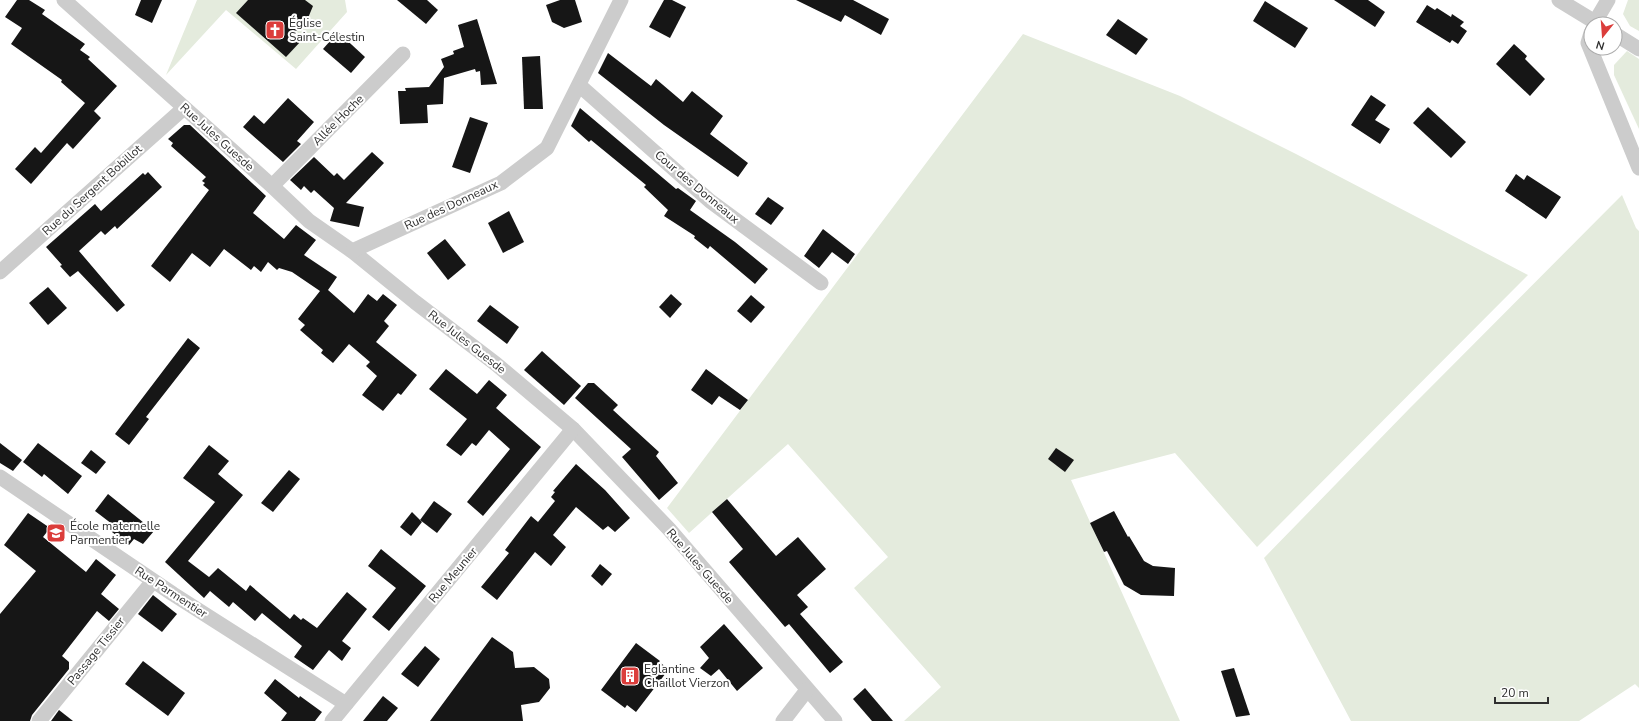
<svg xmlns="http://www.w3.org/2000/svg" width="1639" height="721" viewBox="0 0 1639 721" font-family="'Nunito Sans',sans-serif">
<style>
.green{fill:#e4ebdd}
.building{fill:#161616}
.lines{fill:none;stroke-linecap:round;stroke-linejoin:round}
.street{stroke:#ccc;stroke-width:15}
.labels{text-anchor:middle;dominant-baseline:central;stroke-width:4;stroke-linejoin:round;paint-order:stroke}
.poi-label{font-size:12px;fill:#2f2f2f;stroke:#fff;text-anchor:start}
.street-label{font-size:12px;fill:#2f2f2f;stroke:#fff}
</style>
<rect width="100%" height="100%" fill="#fff"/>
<g class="green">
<polygon points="197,0 345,0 347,12 296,69 226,10 166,75"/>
<polygon points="1628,0 1639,0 1639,31 1630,26 1623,14"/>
<polygon points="1023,34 1180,96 1296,154 1528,275 1257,547 1175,453 1071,480 1180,721 904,721 941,687 854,588 888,557 788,444 689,533 667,508"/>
<polygon points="1627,51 1639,59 1639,129 1614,75 1614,65"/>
<polygon points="1622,195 1636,228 1639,231 1639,688 1635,684 1579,721 1351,721 1264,558 1409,409"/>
</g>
<g class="building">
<polygon points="17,0 29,0 45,10 42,14 85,44 80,50 90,57 88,59 117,86 94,111 92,109 101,118 73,149 67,143 31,184 15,169 35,147 41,153 85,103 61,82 62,80 11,44 22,28 5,17"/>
<polygon points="141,0 162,0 152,23 135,15"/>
<polygon points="248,0 305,0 313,6 308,18 300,25 301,26 293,34 301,41 286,57 236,13"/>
<polygon points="397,0 427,0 438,10 426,24"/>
<polygon points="560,0 575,0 582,22 564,28 552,22 546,5"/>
<polygon points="664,0 672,0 686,7 670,38 649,27"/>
<polygon points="796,0 853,0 889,19 881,35 845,15 841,22"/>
<polygon points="1334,0 1368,0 1385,12 1375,27"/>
<polygon points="1265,1 1308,28 1295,48 1253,21"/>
<polygon points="1427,5 1435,10 1437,8 1451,17 1452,14 1464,22 1460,26 1467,31 1458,44 1452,40 1450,43 1416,22"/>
<polygon points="477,19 497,84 481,85 480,71 476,72 475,69 444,78 443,104 427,105 428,123 400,124 398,91 406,91 405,88 429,87 444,67 441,59 454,54 453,51 464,47 458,25"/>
<polygon points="1118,19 1148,39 1136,55 1106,35"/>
<polygon points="338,32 365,57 351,73 323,49"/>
<polygon points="1514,44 1527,56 1525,59 1545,79 1530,96 1496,64"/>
<polygon points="608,53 651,86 656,79 683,102 692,91 723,116 710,134 748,163 738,177 664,125 598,73"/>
<polygon points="540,56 543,109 524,109 522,57"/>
<polygon points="1371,95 1386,105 1375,120 1390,129 1380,144 1351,125"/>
<polygon points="288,98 314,122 297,141 301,144 283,162 243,127 254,115 264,124"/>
<polygon points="1428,107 1466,142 1451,158 1413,123"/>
<polygon points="580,108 676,189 678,188 696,201 690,210 735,242 768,269 755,284 710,246 708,249 694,238 695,236 664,216 668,210 644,187 646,185 591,140 589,142 571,126"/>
<polygon points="470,117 488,123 470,173 452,167"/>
<polygon points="184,125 190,125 266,196 253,213 284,239 296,225 316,240 304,255 337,277 328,290 354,313 368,294 377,301 383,294 397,305 384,321 389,326 376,342 417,375 401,395 398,393 383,411 362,395 377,376 366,366 370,362 349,344 333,363 321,353 323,350 300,330 305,325 298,319 320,291 292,272 279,268 277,270 268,262 261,272 254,266 251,270 224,249 210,267 192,253 170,282 151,266 209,190 203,185 205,183 202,181 206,177 171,146 173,143 168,139"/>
<polygon points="372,152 384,163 346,203 364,207 359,227 330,221 334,208 314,190 311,193 304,186 301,190 290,180 314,157 334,176 337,173 344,180"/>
<polygon points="148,172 162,187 117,229 115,226 105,235 101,231 79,251 125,305 117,312 78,271 70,277 60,266 62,265 46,247 95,204 101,211 143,173 145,175"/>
<polygon points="1516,174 1524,180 1527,175 1561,197 1546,219 1505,191"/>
<polygon points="768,197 784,208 771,225 755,214"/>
<polygon points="509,211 524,242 503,253 488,223"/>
<polygon points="823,229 855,254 848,264 832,252 819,268 804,256"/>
<polygon points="445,239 466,265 448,280 427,253"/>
<polygon points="48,287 67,308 48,325 29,303"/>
<polygon points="671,294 682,304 670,318 659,307"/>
<polygon points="751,295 765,307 751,323 737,311"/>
<polygon points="490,305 519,327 507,344 477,321"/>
<polygon points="188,338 200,348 146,417 149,419 129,445 115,434"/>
<polygon points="542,351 581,386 564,405 524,370"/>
<polygon points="446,369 477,394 489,380 507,395 496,408 541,447 483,516 467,502 510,449 489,430 476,446 472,443 461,456 446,445 467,419 429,389"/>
<polygon points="706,369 748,400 740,410 719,396 712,405 691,390"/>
<polygon points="588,383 594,383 618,405 613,410 659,452 656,456 678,483 659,500 622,457 631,449 575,398"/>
<polygon points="0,443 22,460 13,471 0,463"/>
<polygon points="38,443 82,476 68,494 44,474 42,477 23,462"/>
<polygon points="209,445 229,461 218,474 243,495 188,561 209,577 218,568 246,591 250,585 290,619 294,614 301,620 303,618 317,628 347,592 367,609 342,641 351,648 342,661 329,650 313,670 294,657 302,646 262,613 255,621 233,602 229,607 210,591 204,598 165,562 215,502 183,478"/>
<polygon points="1056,448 1074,460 1065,472 1048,459"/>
<polygon points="91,450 106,462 96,474 81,463"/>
<polygon points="576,464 605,490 630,518 615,532 608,526 603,530 576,507 553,535 566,547 551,566 535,552 497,600 481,587 509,553 505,550 531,516 538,522 555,501 551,497 555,492 553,491"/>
<polygon points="289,470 300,479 273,512 261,503"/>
<polygon points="108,494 154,531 143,544 134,539 129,545 108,529 112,524 95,511"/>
<polygon points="727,499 776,556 798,537 826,569 797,595 808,607 800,614 843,662 830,673 789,624 785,627 729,562 743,549 712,512"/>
<polygon points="434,501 452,514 437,533 420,520"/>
<polygon points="1114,511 1128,537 1129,536 1144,561 1153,566 1175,568 1174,596 1141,595 1124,585 1107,551 1104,552 1090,523"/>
<polygon points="412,512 422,522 411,536 400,527"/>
<polygon points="28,513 50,528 43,537 86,572 96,559 116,575 101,594 119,609 109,621 97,611 62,656 69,662 69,669 32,715 30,721 0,721 0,614 36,571 4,545"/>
<polygon points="381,549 426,586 389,631 372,617 396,588 368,566"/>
<polygon points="600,564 612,574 602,586 591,576"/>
<polygon points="153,595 177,614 162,632 138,614"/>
<polygon points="724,624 763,668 737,691 719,669 711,676 700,668 709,658 700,647"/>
<polygon points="492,637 513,652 515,668 534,667 549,679 550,688 539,702 521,705 523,721 430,721"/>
<polygon points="636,643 660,661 659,662 669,669 636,712 627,705 625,708 601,690"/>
<polygon points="425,646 440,659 418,687 401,674"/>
<polygon points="143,661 185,693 168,716 125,684"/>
<polygon points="1234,668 1250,715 1236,717 1221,671"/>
<polygon points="275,679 299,698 300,696 322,712 315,721 281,721 287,713 264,693"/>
<polygon points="865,688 893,721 872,721 853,699"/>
<polygon points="383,696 398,708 387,721 363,721"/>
<polygon points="59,710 73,721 51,721"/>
</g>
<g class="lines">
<g class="street">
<polyline points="64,0 272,186 309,221 352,251 415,302 496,364 573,429 669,529 835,721"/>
<polyline points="1559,0 1595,22 1594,24"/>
<polyline points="1598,24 1595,22 1608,0"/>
<polyline points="1591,33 1588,43 1639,168"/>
<polyline points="1615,34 1639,49"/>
<polyline points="579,85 710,201 821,283"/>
<polyline points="272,186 403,54"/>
<polyline points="352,251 501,183 547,148 621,0"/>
<polyline points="0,272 184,108"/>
<polyline points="0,477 173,594 346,704"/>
<polyline points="39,721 153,581"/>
<polyline points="332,721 573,429"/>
<polyline points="783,721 807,690"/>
</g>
</g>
<defs>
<symbol id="church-square" viewBox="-11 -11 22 22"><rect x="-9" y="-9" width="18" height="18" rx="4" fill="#db3d3b" stroke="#fff"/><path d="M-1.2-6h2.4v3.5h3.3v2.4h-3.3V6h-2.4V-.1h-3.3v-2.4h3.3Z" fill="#fff"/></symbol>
<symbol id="school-square" viewBox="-11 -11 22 22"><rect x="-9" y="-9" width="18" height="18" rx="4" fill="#db3d3b" stroke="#fff"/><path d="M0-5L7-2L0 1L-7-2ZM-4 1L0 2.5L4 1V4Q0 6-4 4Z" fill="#fff"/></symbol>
<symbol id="building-square" viewBox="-11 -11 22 22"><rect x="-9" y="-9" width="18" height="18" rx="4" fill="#db3d3b" stroke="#fff"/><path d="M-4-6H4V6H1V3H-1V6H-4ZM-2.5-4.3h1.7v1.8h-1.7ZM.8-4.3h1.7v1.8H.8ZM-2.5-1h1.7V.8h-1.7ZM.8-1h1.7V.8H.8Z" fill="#fff"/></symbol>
</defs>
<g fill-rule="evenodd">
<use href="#church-square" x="264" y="19" width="22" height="22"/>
<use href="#school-square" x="45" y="522" width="22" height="22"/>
<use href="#building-square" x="619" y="665" width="22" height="22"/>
</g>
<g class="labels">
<g class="poi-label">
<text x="289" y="23">Église<tspan x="289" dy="14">Saint-Célestin</tspan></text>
<text x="70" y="526">École maternelle<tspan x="70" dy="14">Parmentier</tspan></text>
<text x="644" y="669">Eglantine<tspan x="644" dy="14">Chaillot Vierzon</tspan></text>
</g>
<g class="street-label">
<text transform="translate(338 120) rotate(-45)">Allée Hoche</text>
<text transform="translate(217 137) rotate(42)">Rue Jules Guesde</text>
<text transform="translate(697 187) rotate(40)">Cour des Donneaux</text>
<text transform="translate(92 190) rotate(-42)">Rue du Sergent Bobillot</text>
<text transform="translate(451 205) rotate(-25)">Rue des Donneaux</text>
<text transform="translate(467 342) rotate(38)">Rue Jules Guesde</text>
<text transform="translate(700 566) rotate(49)">Rue Jules Guesde</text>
<text transform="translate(453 575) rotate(-50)">Rue Meunier</text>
<text transform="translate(171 592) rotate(33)">Rue Parmentier</text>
<text transform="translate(96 651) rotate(-51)">Passage Tissier</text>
</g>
</g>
<g transform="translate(1603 36) rotate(197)"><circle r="19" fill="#ffffff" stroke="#acacac"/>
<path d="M0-3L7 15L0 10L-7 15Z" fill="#db3d3b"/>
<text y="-6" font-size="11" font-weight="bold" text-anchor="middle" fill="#2f2f2f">N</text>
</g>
<path d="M1495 697v6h53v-6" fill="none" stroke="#2f2f2f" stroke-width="2"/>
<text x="1501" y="697" font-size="12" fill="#2f2f2f" stroke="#ffffff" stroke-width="3" paint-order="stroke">20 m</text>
</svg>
